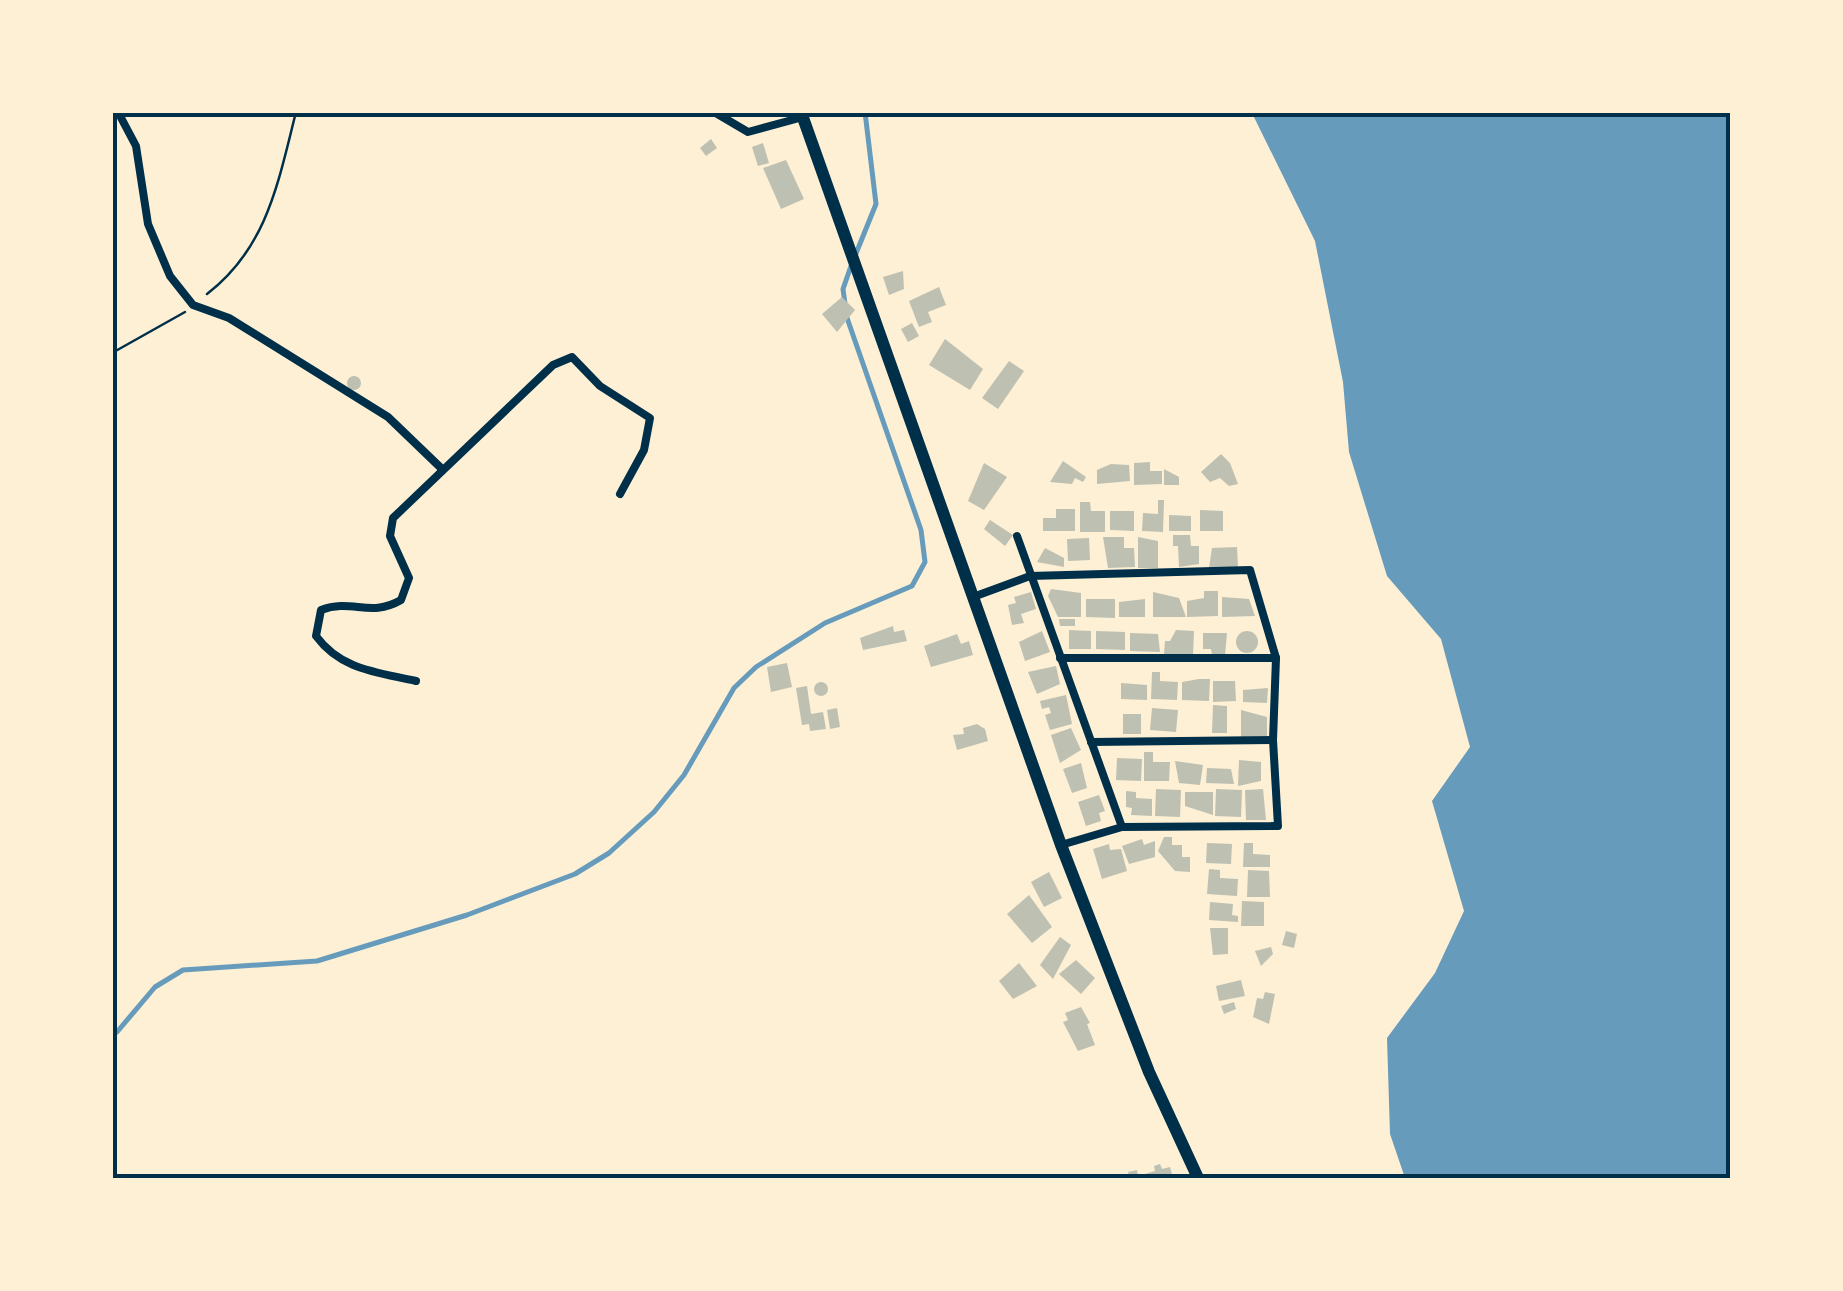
<svg xmlns="http://www.w3.org/2000/svg" width="1843" height="1291" viewBox="0 0 1843 1291" font-family="'Alegreya Sans',sans-serif">
<style>
.water{fill:#669bbc}
.lines{fill:none;stroke-linecap:round;stroke-linejoin:round}
.stream{stroke:#669bbc;stroke-width:5}
.building{fill:#bec0b2}
.path{stroke:#003049;stroke-width:2.5}
.minor{stroke:#003049;stroke-width:8}
.trunk{stroke:#003049;stroke-width:12}
.neatline{fill:none;stroke:#003049;stroke-width:4}
</style>
<rect width="100%" height="100%" fill="#fdf0d5"/>
<polygon class="water" points="1252,113 1730,113 1730,1178 1405,1178 1390,1134 1387,1038 1435,973 1464,911 1432,801 1470,747 1441,639 1387,576 1349,452 1343,382 1315,241"/>
<g class="lines">
<g class="stream">
<polyline points="855,256 876,204 865,112"/>
<polyline points="845,304 843,289 851,266"/>
<polyline points="117,1032 155,987 183,970 317,961 467,915 575,874 609,853 654,812 684,775 734,688 756,667 825,623 912,586 925,562 921,530 846,315"/>
</g>
</g>
<g class="building">
<polygon points="711,139 717,148 706,156 700,148"/>
<polygon points="763,143 769,163 758,166 752,147"/>
<polygon points="786,160 804,199 781,209 763,168"/>
<polygon points="903,271 904,289 889,295 883,277"/>
<polygon points="939,287 946,305 928,312 932,322 919,327 909,301"/>
<polygon points="842,297 855,310 837,332 822,314"/>
<polygon points="912,323 919,336 908,342 901,329"/>
<polygon points="945,339 983,369 970,390 929,365"/>
<polygon points="1009,361 1024,371 998,409 982,398"/>
<circle cx="354" cy="383" r="7"/>
<polygon points="1221,454 1230,463 1238,484 1229,486 1220,478 1210,482 1201,472"/>
<polygon points="1063,461 1086,477 1083,482 1075,478 1072,484 1050,482"/>
<polygon points="1150,462 1150,471 1162,471 1162,484 1134,485 1134,463"/>
<polygon points="984,463 1007,477 984,510 968,501"/>
<polygon points="1111,464 1129,465 1130,481 1097,484 1097,470"/>
<polygon points="1164,469 1179,477 1179,485 1164,485"/>
<polygon points="1158,500 1164,500 1163,532 1142,531 1143,513 1158,514"/>
<polygon points="1080,502 1090,502 1091,511 1105,511 1105,532 1080,532"/>
<polygon points="1056,509 1075,509 1075,531 1043,531 1043,518 1056,518"/>
<polygon points="1200,510 1223,511 1223,531 1200,531"/>
<polygon points="1110,511 1134,511 1134,531 1110,530"/>
<polygon points="1169,515 1191,516 1191,531 1169,531"/>
<polygon points="990,520 1013,535 1005,546 984,529"/>
<polygon points="1173,535 1190,535 1191,546 1199,546 1199,564 1179,567 1178,546 1173,546"/>
<polygon points="1103,537 1124,537 1124,548 1134,548 1135,567 1108,568"/>
<polygon points="1138,537 1158,541 1158,568 1138,568"/>
<polygon points="1089,538 1090,560 1068,561 1067,539"/>
<polygon points="1237,547 1238,568 1209,568 1212,548"/>
<polygon points="1045,548 1064,558 1064,567 1037,562"/>
<polygon points="1051,589 1081,593 1081,617 1058,617 1048,596"/>
<polygon points="1204,591 1218,591 1218,616 1187,617 1187,601 1204,598"/>
<polygon points="1031,592 1036,609 1021,614 1024,623 1012,625 1008,605 1016,603 1014,597"/>
<polygon points="1153,592 1179,598 1186,617 1153,617"/>
<polygon points="1222,597 1249,599 1255,616 1222,617"/>
<polygon points="1086,599 1115,599 1115,618 1086,617"/>
<polygon points="1145,599 1145,617 1119,617 1119,602"/>
<polygon points="1059,619 1075,619 1075,626 1060,626"/>
<polygon points="893,626 894,632 904,630 907,641 863,650 860,638"/>
<polygon points="1069,630 1091,631 1091,649 1069,649"/>
<polygon points="1176,630 1194,631 1193,655 1164,654 1165,641 1170,641"/>
<polygon points="1042,631 1050,652 1025,661 1019,642"/>
<polygon points="1096,631 1125,632 1125,650 1096,649"/>
<circle cx="1247" cy="642" r="11"/>
<polygon points="1130,633 1158,634 1160,652 1130,651"/>
<polygon points="1203,633 1227,633 1225,655 1212,655 1211,649 1203,649"/>
<polygon points="957,634 961,644 969,641 973,655 931,667 924,646"/>
<polygon points="787,663 792,687 771,692 767,667"/>
<polygon points="1056,666 1060,684 1037,694 1028,672"/>
<polygon points="1152,672 1160,672 1160,681 1178,682 1177,700 1151,699"/>
<polygon points="1199,679 1210,679 1209,701 1182,700 1182,682"/>
<polygon points="1213,681 1235,681 1236,701 1213,702"/>
<circle cx="821" cy="689" r="7"/>
<polygon points="1121,683 1147,685 1147,700 1121,699"/>
<polygon points="807,686 811,714 823,712 826,729 810,731 809,724 802,725 796,688"/>
<polygon points="1268,688 1267,703 1243,702 1243,690"/>
<polygon points="1066,695 1072,724 1050,730 1045,715 1051,713 1049,707 1042,709 1040,701"/>
<polygon points="1213,705 1227,706 1227,733 1212,733"/>
<polygon points="837,708 840,727 830,729 827,710"/>
<polygon points="1152,708 1178,710 1176,732 1150,730"/>
<polygon points="1241,710 1267,717 1267,736 1241,737"/>
<rect x="1123" y="714" width="18" height="20"/>
<polygon points="977,724 985,729 988,741 957,750 953,735 964,734 963,728"/>
<polygon points="1071,728 1081,750 1060,763 1051,735"/>
<polygon points="1144,752 1153,752 1153,762 1170,762 1169,781 1144,781"/>
<polygon points="1117,758 1142,759 1141,781 1116,780"/>
<polygon points="1239,760 1261,762 1261,781 1238,786"/>
<polygon points="1175,761 1203,765 1200,785 1179,783"/>
<polygon points="1081,763 1087,788 1072,793 1063,769"/>
<polygon points="1207,768 1231,769 1234,784 1206,783"/>
<polygon points="1156,789 1181,790 1180,817 1155,816"/>
<polygon points="1216,789 1242,790 1241,817 1215,816"/>
<polygon points="1263,789 1266,820 1246,820 1245,790"/>
<polygon points="1126,791 1136,792 1136,798 1152,799 1152,816 1131,815 1132,808 1126,807"/>
<polygon points="1185,792 1213,792 1213,815 1185,806"/>
<polygon points="1099,795 1105,811 1099,813 1101,821 1086,826 1078,802"/>
<polygon points="1164,837 1172,837 1172,845 1182,845 1182,857 1190,857 1190,872 1175,871 1158,851"/>
<polygon points="1142,839 1144,845 1155,841 1155,857 1129,864 1122,846"/>
<polygon points="1207,843 1232,844 1231,864 1206,863"/>
<polygon points="1244,843 1253,843 1253,854 1270,855 1270,867 1243,867"/>
<polygon points="1109,844 1110,850 1121,849 1127,871 1102,879 1093,849"/>
<polygon points="1209,869 1220,870 1220,878 1238,879 1237,896 1207,894"/>
<polygon points="1248,870 1269,871 1270,897 1247,897"/>
<polygon points="1049,872 1062,898 1044,907 1031,882"/>
<polygon points="1029,895 1052,927 1032,943 1007,914"/>
<polygon points="1242,901 1264,902 1264,926 1241,926"/>
<polygon points="1210,902 1233,904 1232,915 1238,916 1238,922 1209,920"/>
<polygon points="1210,928 1228,928 1228,954 1213,955"/>
<polygon points="1286,931 1297,934 1294,948 1282,945"/>
<polygon points="1060,937 1071,945 1053,979 1040,965"/>
<polygon points="1271,947 1273,954 1261,966 1255,951"/>
<polygon points="1076,960 1095,978 1081,994 1059,974"/>
<polygon points="1019,963 1037,986 1013,999 999,981"/>
<polygon points="1241,980 1245,996 1219,1001 1216,986"/>
<polygon points="1265,992 1275,994 1269,1024 1253,1017 1257,998 1263,999"/>
<polygon points="1234,1002 1236,1009 1224,1014 1221,1006"/>
<polygon points="1081,1007 1090,1023 1087,1024 1095,1045 1078,1051 1063,1022 1068,1020 1065,1013"/>
<polygon points="1160,1164 1162,1169 1170,1167 1173,1178 1130,1178 1128,1172 1137,1170 1138,1176 1155,1171 1154,1166"/>
</g>
<g class="lines">
<g class="path">
<path d="M207 294C267 248 278 183 296 112"/>
<polyline points="112,353 185,312"/>
</g>
<g class="minor">
<polyline points="118,112 136,146 148,224 170,276 193,305 229,318 388,417 441,468"/>
<polyline points="714,112 748,132 803,117"/>
<polyline points="1017,536 1122,827"/>
<polyline points="973,597 1030,576 1250,570 1276,658 1273,740 1278,826 1122,827 1061,845"/>
<polyline points="1060,658 1276,658"/>
<path d="M416 681C377 672 341 670 316 636L321 610C352 598 370 618 401 600L409 578 390 536 393 518 553 365 572 357 600 386 650 418 644 450 620 494"/>
<polyline points="1091,742 1273,740"/>
</g>
<polyline class="trunk" points="801,112 1061,845 1149,1072 1198,1178"/>
</g>
<rect width="1843" height="1291" fill="none" stroke="#fdf0d5" stroke-width="230"/>
<rect x="115" y="115" width="1613" height="1061" class="neatline"/>
</svg>
